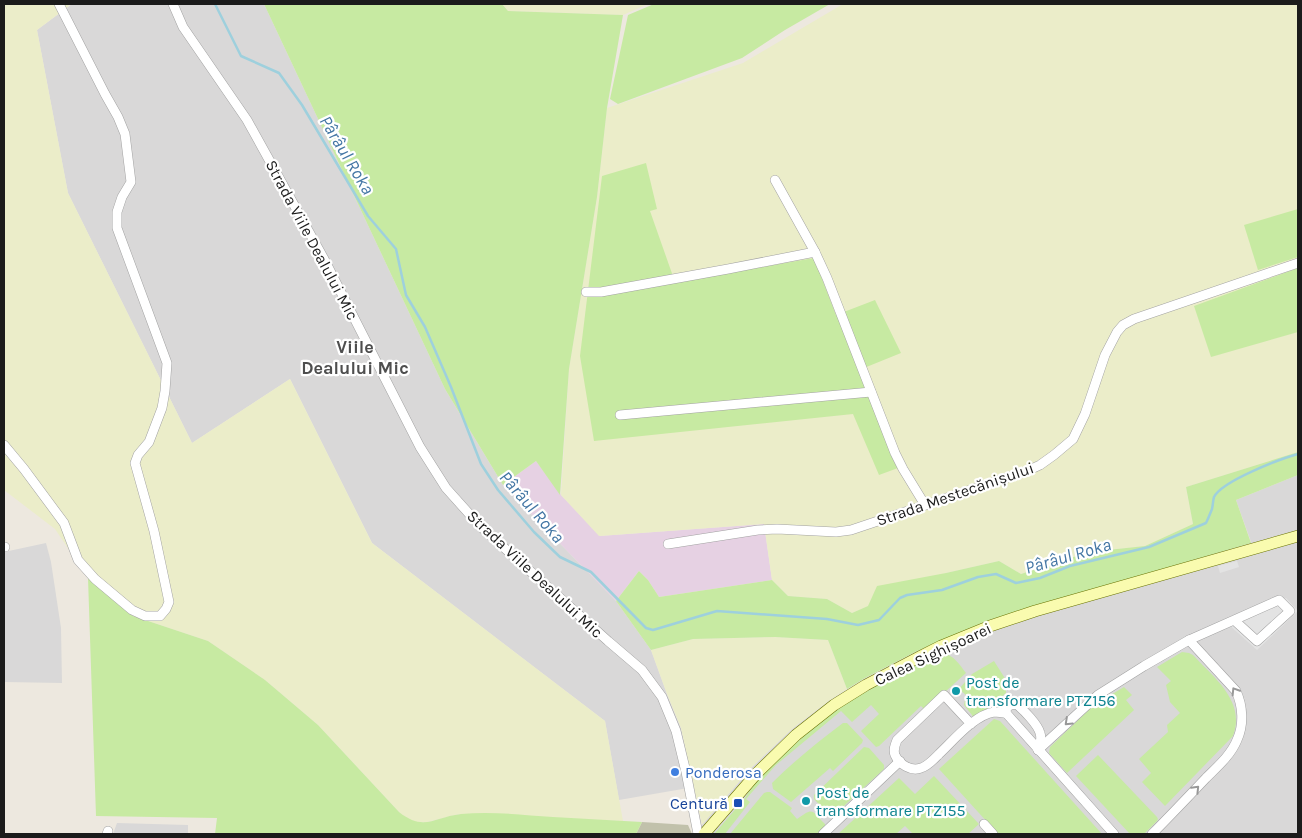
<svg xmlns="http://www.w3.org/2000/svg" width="1302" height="838" viewBox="0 0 1302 838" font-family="Karla,sans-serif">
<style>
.residential{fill:#d9d8d8}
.industrial{fill:#e6d1e3}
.construction{fill:#c1c1ab}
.farmland{fill:#ebedc9}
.grass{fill:#c7eaa2}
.parking{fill:#e3e3e3}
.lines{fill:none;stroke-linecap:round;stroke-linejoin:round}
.stream{stroke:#9ed0dd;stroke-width:2.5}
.street-casing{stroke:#a2a2a2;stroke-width:10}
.secondary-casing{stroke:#687201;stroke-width:12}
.street{stroke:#fff;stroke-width:9}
.secondary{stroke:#f9fbaf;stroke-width:11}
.oneway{stroke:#989898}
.culture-dot{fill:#0f9aa8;stroke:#fff;stroke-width:2}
.shop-dot{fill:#3f7fe0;stroke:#fff;stroke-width:2}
.transit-dot{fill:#1a4fb4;stroke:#fff;stroke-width:2}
.labels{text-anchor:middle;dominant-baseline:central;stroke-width:4.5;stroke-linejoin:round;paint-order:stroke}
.street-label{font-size:16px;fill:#1b1b1b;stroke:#fff}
.culture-label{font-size:16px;fill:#0d838f;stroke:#fff;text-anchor:start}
.shop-label{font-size:16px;fill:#366cbe;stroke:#fff;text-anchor:start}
.transit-label{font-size:16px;fill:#164399;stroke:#fff;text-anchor:end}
.water-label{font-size:18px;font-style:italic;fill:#4376a4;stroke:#fff}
.neighbourhood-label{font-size:18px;font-weight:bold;fill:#4e4e4e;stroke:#fff}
</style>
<rect width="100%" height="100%" fill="#ede8df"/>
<g class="residential">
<polygon points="72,4 264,4 445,389 503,485 616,601 651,650 667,694 681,728 694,787 619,800 605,721 372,543 290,379 192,443 68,193 37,30"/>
<polygon points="1298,475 1298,834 694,834 751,768 792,729 830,700 865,678 917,651 989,620 1251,542 1236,500"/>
<polygon points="46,543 51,562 61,628 62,683 4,682 4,552"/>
<polygon points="117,823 188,825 188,834 113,834"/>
</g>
<polygon class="industrial" points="536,461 561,495 600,536 764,524 772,580 659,597 648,580 639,571 616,601 503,485"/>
<polygon class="construction" points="642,822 688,825 692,834 636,834"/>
<g class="farmland">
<polygon points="4,4 67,4 69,6 37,30 68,193 192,443 290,379 372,543 605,721 623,821 459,814 427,822 416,822 406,818 399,812 318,725 265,680 208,641 133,616 88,578 55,529 4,490"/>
<polygon points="502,4 648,4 623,15 508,11"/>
<polygon points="843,4 1298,4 1298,452 1186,487 1193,524 1145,546 1089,552 1021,574 999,561 946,573 852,613 827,599 788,596 772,580 764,524 599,536 561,495 569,369 597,197 607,108 743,63"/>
<polygon points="775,637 828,640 847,689 830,700 792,729 751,768 702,825 681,728 667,694 651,650 693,639"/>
</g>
<g class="grass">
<polygon points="264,4 502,4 508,11 623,15 607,108 597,197 569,369 560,495 536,461 503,485 445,389"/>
<polygon points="654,4 830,4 785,30 742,58 618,104 610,99 628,15"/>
<polygon points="646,163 657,209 650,211 675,282 814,258 836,315 875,300 901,353 859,370 898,468 879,475 853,414 594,441 580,356 602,176"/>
<polygon points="1298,209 1298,257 1258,270 1244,225"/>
<polygon points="1298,268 1298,332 1211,357 1194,306"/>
<polygon points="1298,452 1298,475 1236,500 1251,543 989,620 917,651 865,678 847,689 828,640 775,637 693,639 651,650 616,601 639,571 648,580 659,597 772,580 788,596 827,599 852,613 868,606 877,586 946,573 999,561 1021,574 1089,552 1145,546 1193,524 1186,487"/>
<path d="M88 578 133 616 208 641 265 680 318 725 399 812C424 832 434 817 461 814 492 811 523 815 553 817 583 819 612 820 642 822L636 834H215L217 818 96 816Z"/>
<path d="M1182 652 1189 653 1193 655C1214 678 1246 701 1233 736L1165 806 1142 782 1151 773 1139 759 1168 732 1167 725 1180 713 1170 702 1166 685 1171 681 1157 667Z"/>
<path d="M942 653C954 655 959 664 966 673L925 710 921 706 879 746 876 747 861 731 879 714 871 705 852 722 841 711 776 765 746 799 750 802 725 834H714L745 798C752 785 764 774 775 763 803 735 835 708 871 689 894 676 918 664 942 653Z"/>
<polygon points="994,661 1006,680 1006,693 975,719 964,705 966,695 959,689 972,674"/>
<polygon points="1124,687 1132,695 1126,700 1134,710 1067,773 1049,753 1050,747 1094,705"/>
<polygon points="994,719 1000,721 1102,834 998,834 939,769"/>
<path d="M843 723H847L863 740 862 743 833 771 830 768 791 802 773 789 772 783C794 761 818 742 843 723Z"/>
<polygon points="864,747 869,748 884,765 884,769 833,816 830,816 814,799 814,795"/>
<polygon points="1098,755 1157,817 1158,819 1157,821 1144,834 1130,834 1076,776"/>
<polygon points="934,776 979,824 968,834 913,834 905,826 896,834 838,834 899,778 915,794"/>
<path d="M767 792H770L792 808 790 811 797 819C814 807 811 810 825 824V827L817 834H730L764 793Z"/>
</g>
<g class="parking">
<polygon points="1237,561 1239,567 1220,573 1218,566"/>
<polygon points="1286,598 1298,611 1257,650 1227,623"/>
</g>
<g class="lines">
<path class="stream" d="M215 4 241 56 279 73 302 105 368 216 396 249 406 295 425 327 451 387 481 464 498 490 534 532 560 557 591 572 646 628 653 630 717 611 827 619 858 625 879 620 900 598 907 595 942 590 978 577 996 574 1016 583 1040 578 1070 566 1149 547 1206 523C1208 519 1210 514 1212 509 1213 505 1213 500 1214 497 1222 481 1280 459 1298 454"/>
<defs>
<g id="street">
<polyline points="173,4 183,27 247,120 324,259 420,447 446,488 480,526 608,641 642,670 662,697 676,731 686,772 698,834"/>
<polyline points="775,180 815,252 827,278 895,453 903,469 925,505"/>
<polyline points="586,292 601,292 728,269 815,252"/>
<polyline points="620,415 871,392"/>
<polyline points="4,445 24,469 64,523 78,560 95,579 132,610 145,616 160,616 166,609 169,602 154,531 135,463 138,455 149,442 162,408 165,391 167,363 117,228 117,212 122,197 131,182 125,134 118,117 105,94 59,4"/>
<polyline points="668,544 758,530 777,529 836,532 851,530 1027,471 1040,465 1054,455 1073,439 1085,414 1105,355 1117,332 1123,325 1134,319 1298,263"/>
<polyline points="4,547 5,547"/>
<polyline points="1189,640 1279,600 1290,611 1257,641 1234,620"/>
<polyline points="1006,713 1114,834"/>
<path d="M1006 713V709L1010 705 1016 704C1024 710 1038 725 1040 733 1042 739 1040 745 1038 750"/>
<path d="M971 724 944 695 897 740C895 745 893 750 895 755 899 764 911 772 921 768 928 766 934 759 939 754 953 741 974 715 994 712 998 712 1002 713 1006 713"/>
<path d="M1038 750 1098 695 1144 666 1189 640 1236 691C1243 706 1244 725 1237 740 1231 755 1217 767 1206 778 1188 797 1170 816 1152 834"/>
<polyline points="984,824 993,834"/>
<polyline points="107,834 108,831"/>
<polyline points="823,834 900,761"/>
</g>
<polyline id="secondary" points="704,834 757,773 796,735 834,705 866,685 921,656 941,646 990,626 1035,611 1298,536"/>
</defs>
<use href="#street" class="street-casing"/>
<use href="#secondary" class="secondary-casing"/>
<use href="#street" class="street"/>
<use href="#secondary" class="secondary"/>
</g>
<defs><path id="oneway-chevron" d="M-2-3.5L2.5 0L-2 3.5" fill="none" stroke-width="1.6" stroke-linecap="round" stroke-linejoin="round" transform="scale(1.25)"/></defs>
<g class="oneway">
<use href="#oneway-chevron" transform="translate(1235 691) rotate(-122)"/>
<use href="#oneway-chevron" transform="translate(1068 722) rotate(137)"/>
<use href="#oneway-chevron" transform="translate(1196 789) rotate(-46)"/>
</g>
<g class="culture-dot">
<circle cx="956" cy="691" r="5"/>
<circle cx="806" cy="801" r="5"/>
</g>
<circle class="shop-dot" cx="675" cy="772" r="5"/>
<rect class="transit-dot" x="733" y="798" width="10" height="10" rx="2.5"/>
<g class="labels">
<g class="street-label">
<text transform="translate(312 240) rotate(62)">Strada Viile Dealului Mic</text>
<text transform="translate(955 494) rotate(-19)">Strada Mestecănișului</text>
<text transform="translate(535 574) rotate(43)">Strada Viile Dealului Mic</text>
<text transform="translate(933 654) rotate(-25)">Calea Sighișoarei</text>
</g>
<g class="culture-label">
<text x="966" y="682">Post de<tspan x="966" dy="18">transformare PTZ156</tspan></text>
<text x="816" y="792">Post de<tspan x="816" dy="18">transformare PTZ155</tspan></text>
</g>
<g class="shop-label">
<text x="685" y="772">Ponderosa</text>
</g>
<g class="transit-label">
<text x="728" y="803">Centură</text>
</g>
<g class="water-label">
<text transform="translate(347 155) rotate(59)">Pârâul Roka</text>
<text transform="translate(532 507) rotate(49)">Pârâul Roka</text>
<text transform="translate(1068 556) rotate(-16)">Pârâul Roka</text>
</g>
<g class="neighbourhood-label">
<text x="355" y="347">Viile<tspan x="355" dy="21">Dealului Mic</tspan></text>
</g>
</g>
<rect width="1302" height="838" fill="none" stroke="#1b1b1b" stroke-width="10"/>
</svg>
